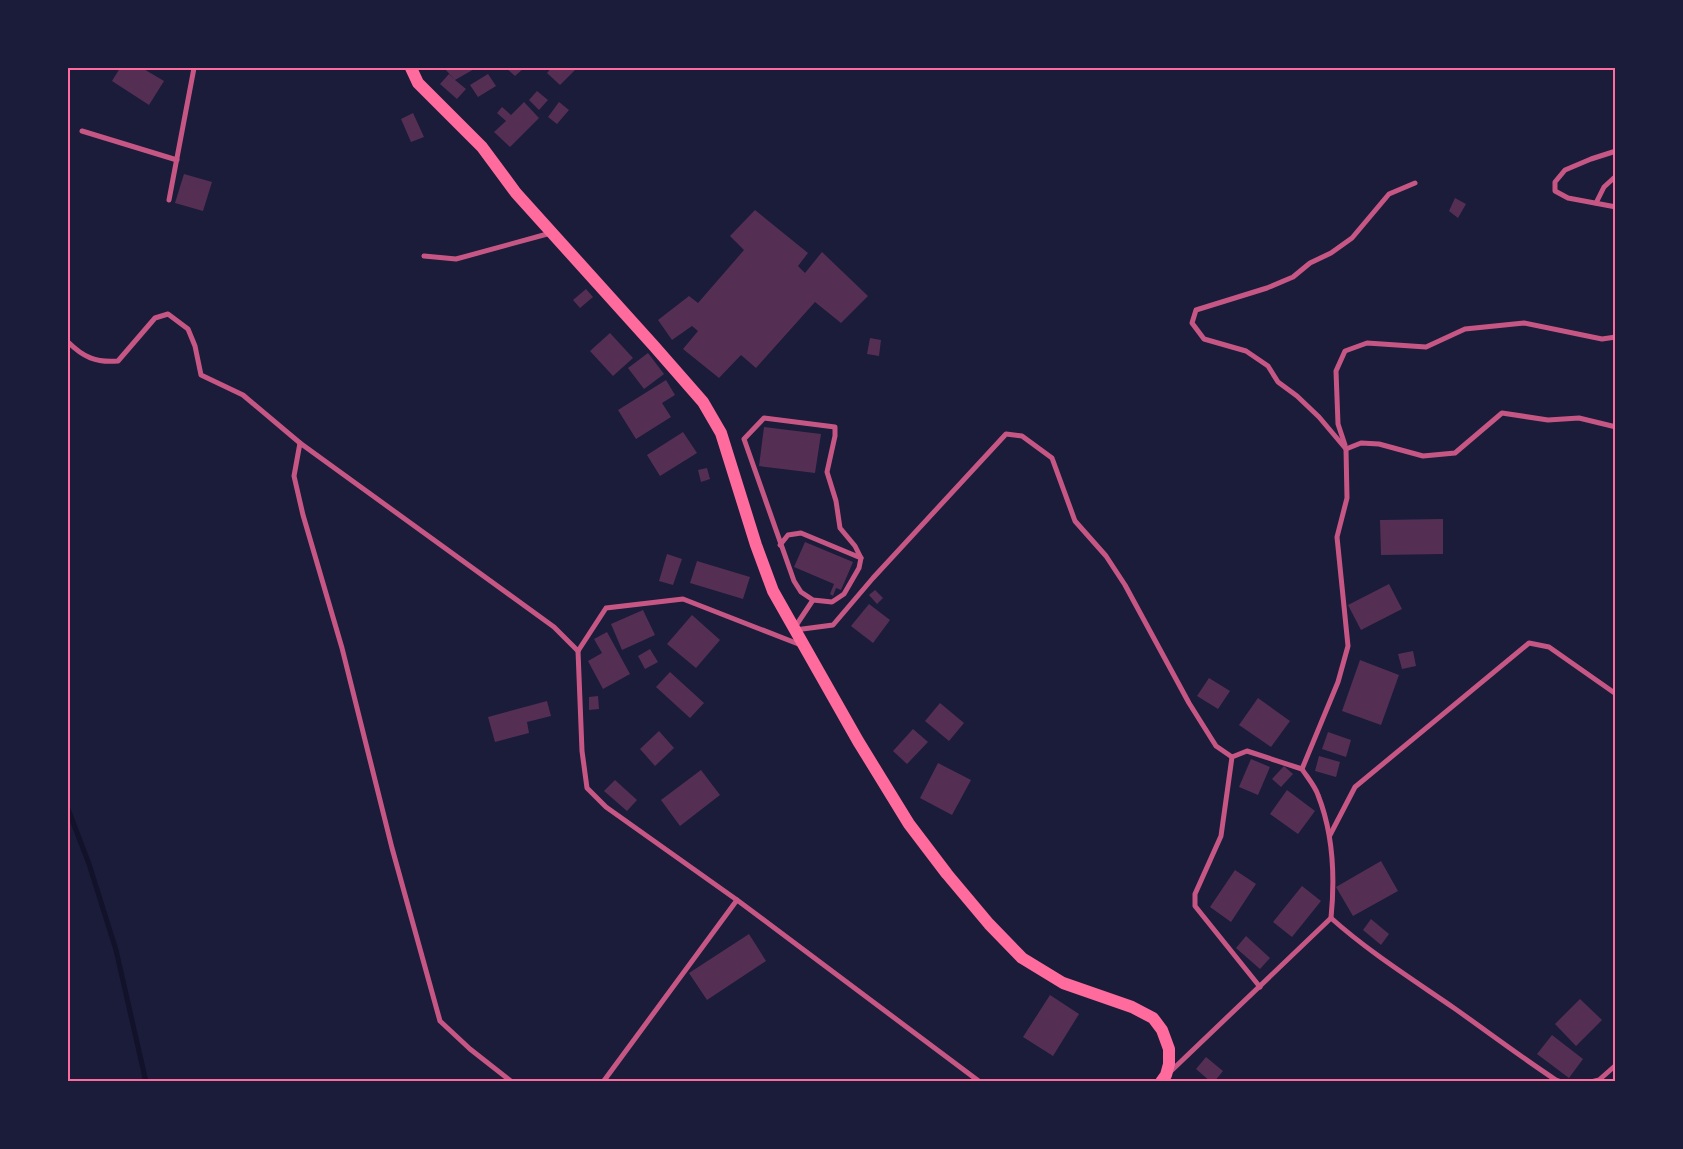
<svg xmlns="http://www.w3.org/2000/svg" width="1683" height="1149" viewBox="0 0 1683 1149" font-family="Commissioner,sans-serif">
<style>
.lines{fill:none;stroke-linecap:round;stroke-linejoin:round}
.stream{stroke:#12122b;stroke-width:5}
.building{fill:#542f53}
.minor{stroke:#c65784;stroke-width:5}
.primary{stroke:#ff6b9d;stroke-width:12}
.neatline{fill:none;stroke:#ff6b9d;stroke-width:2}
</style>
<rect width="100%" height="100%" fill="#1b1b3a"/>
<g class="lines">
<polyline class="stream" points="68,809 89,864 116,950 146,1082"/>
</g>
<g class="building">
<polygon points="120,68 142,68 164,81 149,105 112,81"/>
<polygon points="447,68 476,68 455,80 466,89 457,99 440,84 449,74 455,80 445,69"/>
<polygon points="506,68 524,68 515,76"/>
<polygon points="551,68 577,68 560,85 547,73"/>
<polygon points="488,74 496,86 478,97 470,85"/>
<polygon points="537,91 548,100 539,110 529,100"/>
<polygon points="524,102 539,118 510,147 494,132 506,121 497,113 502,107 511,115"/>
<polygon points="559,102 569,110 557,124 548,117"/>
<polygon points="413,113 424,137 411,142 401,119"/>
<polygon points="184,174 212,182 203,211 175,203"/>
<polygon points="1455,198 1466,204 1458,218 1449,211"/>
<polygon points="755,210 808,253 798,266 805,273 822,252 868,296 841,323 815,302 756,368 741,355 719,378 683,349 698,331 692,326 672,340 658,320 689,296 698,303 744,250 730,236"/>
<polygon points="586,289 593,297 580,308 573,300"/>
<polygon points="610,333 633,358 613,376 590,351"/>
<polygon points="870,338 881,340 879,356 867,354"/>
<polygon points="648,353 664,374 644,389 628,368"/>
<polygon points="666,380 675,395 662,403 671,417 636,439 618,410"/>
<polygon points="764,427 821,434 815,473 759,466"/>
<polygon points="683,432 697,453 660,476 647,455"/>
<polygon points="707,468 710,479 701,482 698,470"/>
<polygon points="1443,519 1443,554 1381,555 1380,520"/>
<polygon points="805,542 853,562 841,590 836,588 833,596 830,594 834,584 794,567"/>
<polygon points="667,554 682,559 673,585 659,581"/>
<polygon points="697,561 750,577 743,599 690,583"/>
<polygon points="1389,584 1402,609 1361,630 1348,605"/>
<polygon points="875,590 883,598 877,604 869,595"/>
<polygon points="869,604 890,620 873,643 851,626"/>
<polygon points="643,610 655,635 622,650 611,624"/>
<polygon points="692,615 720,640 696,668 667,644"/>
<polygon points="607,632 630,674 603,689 588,661 602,653 594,639"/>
<polygon points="650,649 658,662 645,669 638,656"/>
<polygon points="1413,651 1416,666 1402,669 1398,654"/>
<polygon points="1360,660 1399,675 1381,725 1342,711"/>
<polygon points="670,672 704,703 690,718 656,687"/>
<polygon points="1209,678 1230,691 1218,709 1197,696"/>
<polygon points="598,696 599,709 589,710 589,697"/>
<polygon points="1258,698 1290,721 1271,747 1239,725"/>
<polygon points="547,701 551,716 527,722 529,733 495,742 488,717"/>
<polygon points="940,703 964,723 949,741 925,721"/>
<polygon points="913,729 928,742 907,764 893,751"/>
<polygon points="659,731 674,748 655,766 640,749"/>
<polygon points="1328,732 1351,740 1346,757 1322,749"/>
<polygon points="1319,756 1340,762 1336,777 1315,771"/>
<polygon points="1251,759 1270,767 1258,795 1239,787"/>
<polygon points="938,763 971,780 952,815 920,798"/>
<polygon points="1284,766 1293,774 1281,787 1272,779"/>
<polygon points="701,770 720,795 680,826 661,800"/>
<polygon points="615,780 637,800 627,811 604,791"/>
<polygon points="1287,790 1315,811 1298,834 1270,814"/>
<polygon points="1381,861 1398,891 1353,916 1336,887"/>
<polygon points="1235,870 1256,884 1231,922 1210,907"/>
<polygon points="1302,886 1321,901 1292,937 1273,922"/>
<polygon points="1371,919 1389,934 1381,945 1363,930"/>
<polygon points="749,934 766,961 707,1000 689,973"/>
<polygon points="1246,936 1270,958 1260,969 1236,948"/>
<polygon points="1050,995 1079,1014 1053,1056 1023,1037"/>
<polygon points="1580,999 1602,1020 1576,1046 1555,1024"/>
<polygon points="1552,1035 1583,1059 1569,1078 1537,1054"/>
<polygon points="1206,1057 1223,1071 1214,1082 1211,1082 1196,1069"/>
</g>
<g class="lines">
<g class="minor">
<polyline points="82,131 177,160"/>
<polyline points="1616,151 1591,159 1565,170 1555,182 1555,191 1568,198 1616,207"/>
<polyline points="169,200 194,68"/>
<polyline points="1596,203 1604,187 1616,176"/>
<polyline points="424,256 456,259 551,233"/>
<path d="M68 342C83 357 96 363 118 361L155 318 168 314 188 329 195 346 201 375 243 395 300 443"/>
<polyline points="1345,445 1338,424 1336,371 1345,351 1367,343 1426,347 1465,329 1524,323 1602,339 1616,337"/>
<polyline points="1346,449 1319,417 1297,396 1278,382 1268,366 1246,351 1204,339 1192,323 1196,310 1267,288 1293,277 1310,263 1331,253 1352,238 1389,194 1415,183"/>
<polyline points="780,545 788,535 801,533 861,558"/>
<polyline points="795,627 813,600 832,602 844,594 859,568 861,558 855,546 840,528 836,501 827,472 835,436 835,427 764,418 744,439 794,581 801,592 813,600"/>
<polyline points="795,630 833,625 873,578 1006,434 1022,436 1052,458 1075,521 1106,556 1125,585 1189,703 1216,746 1232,757"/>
<polyline points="801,645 683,599 606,608 578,651 582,751 587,788 606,807 737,900 980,1082"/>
<polyline points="1330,835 1355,787 1529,643 1549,647 1616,694"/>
<path d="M1331 918C1369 952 1412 979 1454 1008 1488 1032 1521 1057 1556 1080L1562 1082"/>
<polyline points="1260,987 1195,906 1195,894 1221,836 1232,757 1247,751 1302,769"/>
<path d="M1170 1072 1331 918C1335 878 1333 833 1318 795 1315 786 1307 777 1302 769L1338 682 1348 646 1337 537 1347 498 1346 449 1361 443 1379 444 1423 456 1455 453 1502 413 1548 420 1579 418 1616 427"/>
<polyline points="512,1082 470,1049 440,1021 392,848 342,648 303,515 294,476 300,443 554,627 578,651"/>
<polyline points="603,1082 737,900"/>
<polyline points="1591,1082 1599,1080 1616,1065"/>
</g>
<polyline class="primary" points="411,68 418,83 482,147 516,193 654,346 703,402 721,433 756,545 773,591 858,741 909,824 947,874 989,924 1022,958 1063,983 1132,1007 1153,1018 1162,1030 1169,1049 1169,1064 1166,1075 1161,1082"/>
</g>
<rect width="1683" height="1149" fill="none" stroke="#1b1b3a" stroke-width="138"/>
<rect x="69" y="69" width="1545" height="1011" class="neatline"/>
</svg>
